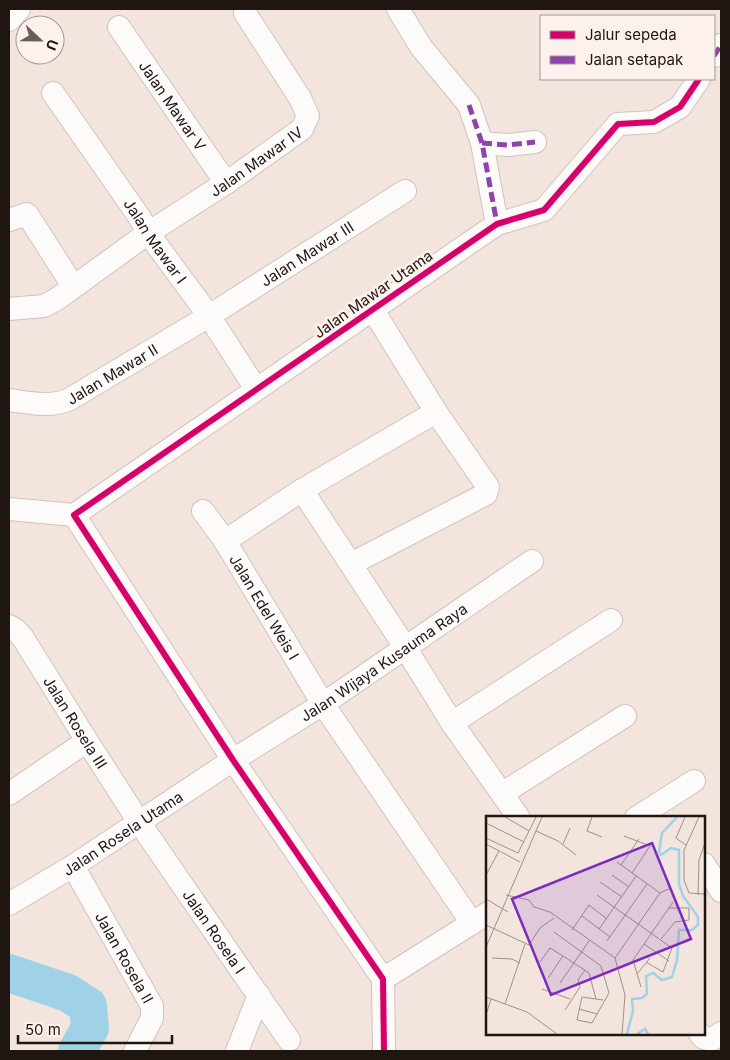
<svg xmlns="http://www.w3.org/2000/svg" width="730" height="1060" viewBox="0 0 730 1060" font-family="Inter,sans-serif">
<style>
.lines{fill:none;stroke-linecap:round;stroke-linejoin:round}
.river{stroke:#9fd2e7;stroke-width:38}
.minor-casing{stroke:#cfc3be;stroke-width:24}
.minor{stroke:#fdfbfa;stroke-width:22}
.quiet{stroke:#8e44ad;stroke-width:5;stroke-dasharray:10 5;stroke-linecap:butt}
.cycleway-casing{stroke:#fdf1ed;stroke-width:9}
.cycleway{stroke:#d6006c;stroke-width:6}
.labels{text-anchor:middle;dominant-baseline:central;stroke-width:5;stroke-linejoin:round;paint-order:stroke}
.street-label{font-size:15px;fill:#1f1511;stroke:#fdf1ed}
.inset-river{fill:none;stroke:#9fd2e7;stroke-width:2.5}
.inset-road{fill:none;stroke:#9e918b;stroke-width:1}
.view{fill:#7b2cbf;fill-opacity:0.15;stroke:#7b2cbf;stroke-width:2.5}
.inset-edge{fill:none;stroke:#1f1511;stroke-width:2.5}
</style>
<rect width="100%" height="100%" fill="#f3e4dd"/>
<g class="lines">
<polyline class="river" points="9,973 68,993 88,1006 90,1028 77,1051"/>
<defs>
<g id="minor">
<polyline points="398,9 421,47 469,105 482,143 497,224"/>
<polyline points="9,20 19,9"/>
<path id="s1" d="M119 27 226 183"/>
<polyline points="714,56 721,45"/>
<path id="s2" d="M53 93 140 218 148 233 209 316 256 389"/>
<polyline points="482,143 508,145 535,142"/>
<polyline points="9,220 27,214 73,286"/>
<path id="s3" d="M9 309 44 306 57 299 148 233 226 183 302 129 308 116 300 98 245 13"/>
<path id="s4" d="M9 400C30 403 51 408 70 399L209 316 405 191"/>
<polyline points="302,490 405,647 452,723 519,818"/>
<polyline points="9,509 74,515"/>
<path id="s5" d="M203 511 225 541 323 704 472 923"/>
<polyline points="74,515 497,224 544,210 618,124 654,122 680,107 699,79"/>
<polyline points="74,515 233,760 383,979 384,1051"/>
<polyline points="225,541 302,490 436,412"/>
<polyline points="351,564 486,494 488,487 436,412 373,310"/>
<path id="s6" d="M9 626 16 630 23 638 87 741 139 822 289 1040"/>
<polyline points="452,723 611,620"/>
<polyline points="503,793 625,716"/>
<polyline points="9,794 87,741"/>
<polyline points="636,818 694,781"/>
<polyline points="704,864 721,891"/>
<path id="s7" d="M73 866 152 1006V1018L135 1051"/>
<path id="s8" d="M9 904 73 866 233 760 323 704 532 561"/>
<polyline points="383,979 488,913"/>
<polyline points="700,1034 704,1038 711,1040 721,1033"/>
<polyline points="237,1051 259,995"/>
</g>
</defs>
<use href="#minor" class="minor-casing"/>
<use href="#minor" class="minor"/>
<g class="quiet">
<polyline points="714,56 721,45"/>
<polyline points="469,105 482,143 497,224"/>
<polyline points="482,143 508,145 535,142"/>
</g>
<defs>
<polyline id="cycleway" points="384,1051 383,979 233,760 74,515 497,224 544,210 618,124 654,122 680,107 699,79"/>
</defs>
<use href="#cycleway" class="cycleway-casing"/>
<use href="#cycleway" class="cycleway"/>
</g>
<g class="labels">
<g class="street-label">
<text stroke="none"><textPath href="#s1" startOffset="95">Jalan Mawar V</textPath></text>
<text stroke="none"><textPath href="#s3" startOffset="292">Jalan Mawar IV</textPath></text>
<text stroke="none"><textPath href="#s2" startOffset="180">Jalan Mawar I</textPath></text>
<text stroke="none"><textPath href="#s4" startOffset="340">Jalan Mawar III</textPath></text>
<text transform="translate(373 294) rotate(-35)">Jalan Mawar Utama</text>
<text stroke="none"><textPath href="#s4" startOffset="111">Jalan Mawar II</textPath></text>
<text stroke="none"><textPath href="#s5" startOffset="114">Jalan Edel Weis I</textPath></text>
<text stroke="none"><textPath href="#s8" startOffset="446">Jalan Wijaya Kusauma Raya</textPath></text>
<text stroke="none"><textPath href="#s6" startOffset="118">Jalan Rosela III</textPath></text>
<text stroke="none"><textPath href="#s8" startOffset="134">Jalan Rosela Utama</textPath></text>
<text stroke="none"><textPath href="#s6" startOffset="369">Jalan Rosela I</textPath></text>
<text stroke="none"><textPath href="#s7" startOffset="105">Jalan Rosela II</textPath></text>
</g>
</g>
<g transform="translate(486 816)">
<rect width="219" height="219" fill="#f3e4dd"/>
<path class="inset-river" d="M141 218 147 195 146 183 156 182 161 178 160 160 167 157 176 164 186 161 191 144 193 114H206L212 109V101L197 80 193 68V34L185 32 175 39 173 36 176 17 191 1M151 218 159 213 162 218"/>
<path class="inset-road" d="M19 1 43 15M106 1 101 15 116 21M199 1 190 22 200 29M213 1 198 34V64L203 77 219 78M0 7 38 26M50 15 72 25 90 39M138 20 164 30 146 57M0 22 32 37 50 1M0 28 34 46M77 28 84 12M131 46 174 77M135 49 153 23M0 59 13 35M126 59 143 71M114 66 136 81M20 79 43 84 48 91 64 96 129 142M111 79 186 132 177 156 160 146M212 79 213 44 219 27M0 83 22 96M96 100 124 121M0 109 43 129 54 112 68 102M113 113 150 60M86 114 103 89 121 103M68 116 115 150 123 177 106 207 91 204 96 181 117 184M175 123 189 106 203 104V92H182M121 125 161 68M158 128 183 145M0 131 56 1M6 142 26 143 34 147M129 142 174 77 185 72M129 142 139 179 136 218M54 146 64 132 77 140 103 157 110 183M151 158 164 142M62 162 77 140M74 167 103 125M155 171 147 144 187 86M56 173 84 183M0 181 41 196 71 218M19 188 39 128M93 193 111 198M79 194 94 171 92 164 99 154M0 199 5 183"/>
<path class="view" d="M166 27 205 123 65 179 26 83Z"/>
<rect width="219" height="219" class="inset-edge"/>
</g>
<rect width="730" height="1060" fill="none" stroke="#1f1511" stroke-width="20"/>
<rect x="540" y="15" width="175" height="65" fill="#fdf1ed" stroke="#a49995"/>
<rect x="550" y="31" width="25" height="8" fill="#d6006c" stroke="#a49995"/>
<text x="585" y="40" font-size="15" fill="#1f1511">Jalur sepeda</text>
<rect x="550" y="56" width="25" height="8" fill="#8e44ad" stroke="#a49995"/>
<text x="585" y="65" font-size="15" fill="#1f1511">Jalan setapak</text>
<g transform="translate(40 40) rotate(112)"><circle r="24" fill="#fdf1ed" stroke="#a49995"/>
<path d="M0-4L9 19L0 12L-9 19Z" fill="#695d58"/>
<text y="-8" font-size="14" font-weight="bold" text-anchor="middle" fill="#1f1511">U</text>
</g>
<path d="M18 1035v8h154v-8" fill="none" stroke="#1f1511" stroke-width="2.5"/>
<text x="25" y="1035" font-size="15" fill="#1f1511" stroke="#fdf1ed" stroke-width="4" paint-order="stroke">50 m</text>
</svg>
